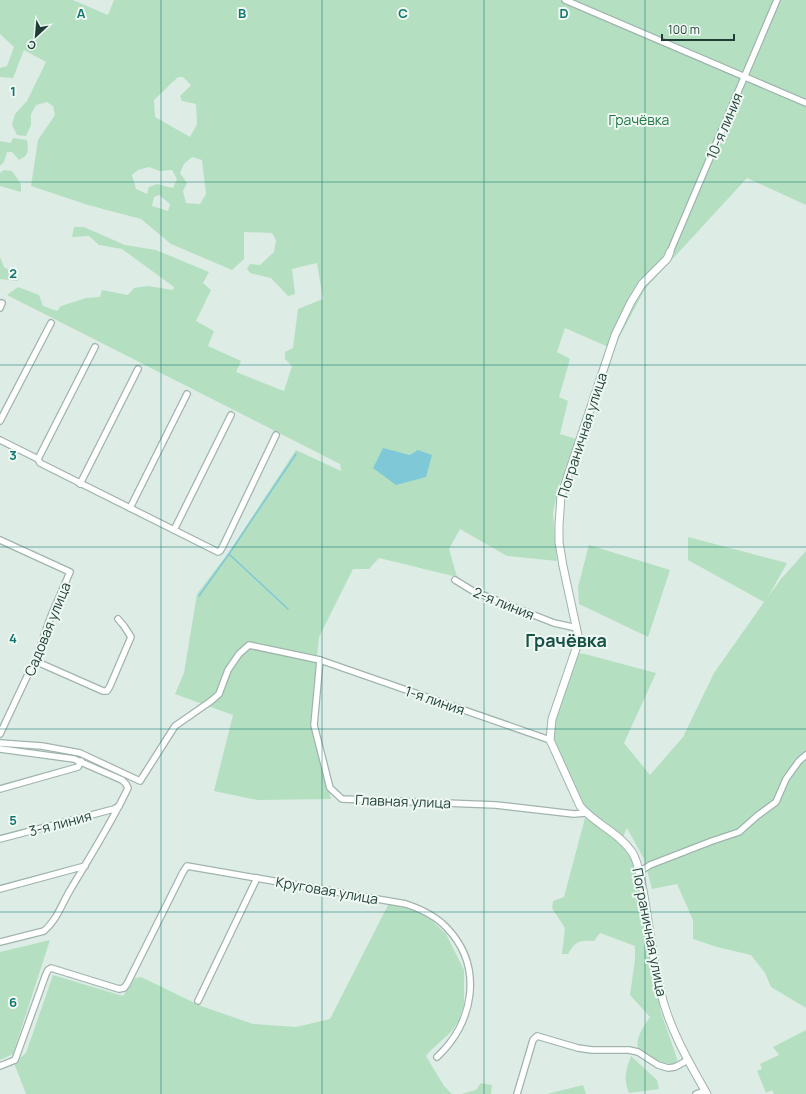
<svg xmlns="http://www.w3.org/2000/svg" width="806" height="1094" viewBox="0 0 806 1094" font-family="Manrope,sans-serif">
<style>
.green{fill:#b4e0c1;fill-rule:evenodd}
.water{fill:#7ec8d8}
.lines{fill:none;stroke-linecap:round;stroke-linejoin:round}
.stream{stroke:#7ec8d8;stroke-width:1.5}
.minor-casing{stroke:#a0b4ad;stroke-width:8}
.tertiary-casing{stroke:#a0b4ad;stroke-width:9}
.minor{stroke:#fff;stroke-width:5.5}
.tertiary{stroke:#fff;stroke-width:7}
.grid{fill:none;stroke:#0f766e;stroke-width:1;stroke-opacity:0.55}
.labels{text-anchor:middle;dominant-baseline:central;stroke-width:4;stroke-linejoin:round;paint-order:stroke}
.park-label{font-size:14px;fill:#237946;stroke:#eff8f3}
.street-label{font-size:14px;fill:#1d3d35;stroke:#eff8f3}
.district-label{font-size:18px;font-weight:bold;fill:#175145;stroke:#eff8f3}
.grid-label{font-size:13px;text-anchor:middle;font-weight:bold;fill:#0f766e;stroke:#eff8f3;stroke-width:4;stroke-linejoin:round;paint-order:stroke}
</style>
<rect width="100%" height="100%" fill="#deece6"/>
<g class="green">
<path d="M0 0H73L108 15 114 0H806V205L747 178 645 289 613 349 565 328 557 352 570 359 559 397 568 401 560 434 576 439 558 489 553 513 557 561 507 556 460 529 449 549 457 577 379 558 369 569H353L319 637 316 666 311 725 331 799 257 800 214 791 233 715 175 694 184 673 197 594 229 552 296 450 341 471 340 464 7 295 18 287 39 295 43 306 57 311 61 306 86 298 100 297 102 290 128 295 134 288 148 286 173 290 174 287 122 249 99 245 89 236 72 237 74 227H84L125 245 156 250 209 272 203 283 211 290 196 321 214 331 208 346 241 361 236 372 284 391 292 366 285 359V352L293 348 298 309 323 299 317 263 292 269 295 294 288 296 271 278 250 273 247 269 250 264 260 265 274 252 276 240 272 233 244 232V259L232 270 171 244 141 219 88 205 31 186 38 140 55 115 53 106 47 102 36 105 31 114V125L26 136 17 135 12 125 15 114 27 101 46 62 24 50 13 78 0 77V68L7 66 14 47 0 34ZM178 77H183L191 85 180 96 182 101 196 104 197 124 190 137 155 117 154 100ZM192 157 202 160 206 194 200 204 186 203 183 191 187 183 180 173 184 164ZM149 167 160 171 172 170 177 179 173 188 157 184 149 187 147 194 136 189 132 175 138 170ZM159 195 170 204 168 211 152 206 154 197ZM383 449 410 455 373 468Z"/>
<path d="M13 138 27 140C28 150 30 155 19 160L12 152H7L4 162 0 166V141L11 143Z"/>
<polygon points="4,170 12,171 21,184 21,192 0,186 0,173"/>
<polygon points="0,257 4,267 19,277 18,281 0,279"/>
<polygon points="688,537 787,563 768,597 781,579 806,551 806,1008 771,987 765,973 751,955 717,947 693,939 693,920 677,884 652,889 644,859 627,828 622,839 586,813 550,740 574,653 585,654 656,673 624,743 650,775 683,737 714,673 764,602 688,560"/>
<polygon points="589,545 670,570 648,637 579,604 578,587"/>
<path d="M585 818 616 838 632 860 645 926 652 969 661 1012 677 1059 676 1063C663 1067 649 1055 638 1049 635 1038 644 1026 650 1017L630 995 635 959V946L600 933 594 941C580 940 575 941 568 954H562L565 928 552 908 553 901 564 897Z"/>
<polygon points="388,905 406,906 425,914 446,934 464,970 464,1005 459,1021 451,1032 429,1052 426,1056 444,1086 452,1094 26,1094 14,1063 26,1053 53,975 123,996 135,978 141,977 201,1006 253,1024 296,1027 330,1019"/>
<polygon points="50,940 13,1054 0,1060 0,952"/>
<polygon points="806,1030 806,1094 774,1094 772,1090 766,1093 757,1071 762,1069 760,1064 779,1055 773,1047"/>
<path d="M631 1056 657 1080 659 1089 629 1093C623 1077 626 1071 631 1056Z"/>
<polygon points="481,1083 492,1085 491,1094 461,1094 476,1090"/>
<polygon points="583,1085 586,1094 547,1094"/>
</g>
<polygon class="water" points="383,448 410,455 418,450 432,455 426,477 396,485 373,468"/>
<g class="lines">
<g class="stream">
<polyline points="199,596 229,554"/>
<polyline points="288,609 229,554 296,454"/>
</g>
<defs>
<g id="minor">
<polyline points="565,0 806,103"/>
<polyline points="670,252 777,0"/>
<polyline points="0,308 2,303"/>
<polyline points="0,421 51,323"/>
<polyline points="0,440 38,459 40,463 218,552 220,551 223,546 276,435"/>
<polyline points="38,459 95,347"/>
<polyline points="80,484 138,369"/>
<polyline points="130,508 187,394"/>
<polyline points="174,530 231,415"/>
<polyline points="0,540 70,572 51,616 35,661 31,668 0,734"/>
<polyline points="455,580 473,591 554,623 577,628"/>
<polyline points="320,660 314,725 330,788 342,799 496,805 574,814 586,813"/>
<polyline points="35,661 103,691 107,691 110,686 131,637 124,626 118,619"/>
<polyline points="0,743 42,746 80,753 140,781 175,726 211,701 219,694 228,670 239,654 249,645 320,660 550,740"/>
<path d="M0 749 74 759 122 780 126 784 128 788C111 824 89 858 69 892 61 906 56 921 44 931L0 942"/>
<polyline points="0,789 78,767 81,761"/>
<polyline points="0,839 114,809 119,806"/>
<polyline points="639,872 650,865 712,841 739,832 757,816 776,802 786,779 799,761 806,755"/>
<polyline points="0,889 85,866"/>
<polyline points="198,1001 257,878"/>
<path d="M0 1066 15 1060 46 974 48 970 51 968 119 989 124 988 127 984 183 872 187 866 406 904C421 909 436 916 447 928 484 967 474 1023 437 1057"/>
<polyline points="517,1094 533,1040 537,1036 578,1048 592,1050 629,1050 638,1052 658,1065 668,1068 675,1067 688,1060"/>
<polyline points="696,1094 705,1091"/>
</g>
<path id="tertiary" d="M670 252 667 259 642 284 631 302 615 335 561 496 559 525V542L563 566 579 640 552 719 550 740 580 806C595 824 618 832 632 852 639 863 640 877 643 890 649 922 652 956 660 989 668 1026 688 1061 707 1094"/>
</defs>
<use href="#minor" class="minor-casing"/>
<use href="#tertiary" class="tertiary-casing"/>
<use href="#minor" class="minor"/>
<use href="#tertiary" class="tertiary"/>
</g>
<path class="grid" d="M161 0V1094M322 0V1094M484 0V1094M645 0V1094M0 182H806M0 365H806M0 547H806M0 729H806M0 912H806"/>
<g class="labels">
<g class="park-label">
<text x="639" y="119">Грачёвка</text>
</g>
<g class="street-label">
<text transform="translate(724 126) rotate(-67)">10-я линия</text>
<text transform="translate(582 435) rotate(-72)">Пограничная улица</text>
<text transform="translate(504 603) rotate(22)">2-я линия</text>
<text transform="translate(47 629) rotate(-68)">Садовая улица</text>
<text transform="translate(435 700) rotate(19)">1-я линия</text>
<text transform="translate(403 801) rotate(2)">Главная улица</text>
<text transform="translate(60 823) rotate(-15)">3-я линия</text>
<text transform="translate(327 890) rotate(10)">Круговая улица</text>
<text transform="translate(650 932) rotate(79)">Пограничная улица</text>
</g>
<g class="district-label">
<text x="566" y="640">Грачёвка</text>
</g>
</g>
<g class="grid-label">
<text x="81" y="18">A</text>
<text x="242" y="18">B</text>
<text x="403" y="18">C</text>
<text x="564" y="18">D</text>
<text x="13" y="96">1</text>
<text x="13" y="278">2</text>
<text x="13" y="460">3</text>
<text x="13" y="643">4</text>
<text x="13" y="825">5</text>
<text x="13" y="1007">6</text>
</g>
<g transform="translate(36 36) rotate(206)" stroke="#eff8f3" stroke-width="3" paint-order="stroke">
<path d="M0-3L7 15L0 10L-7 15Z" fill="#1d3d35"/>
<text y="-6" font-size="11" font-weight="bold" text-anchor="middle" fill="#1d3d35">С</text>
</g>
<path d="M662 34v6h72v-6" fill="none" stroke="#1d3d35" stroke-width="2"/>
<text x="668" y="34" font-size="12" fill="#1d3d35" stroke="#eff8f3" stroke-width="3" paint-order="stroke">100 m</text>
</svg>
